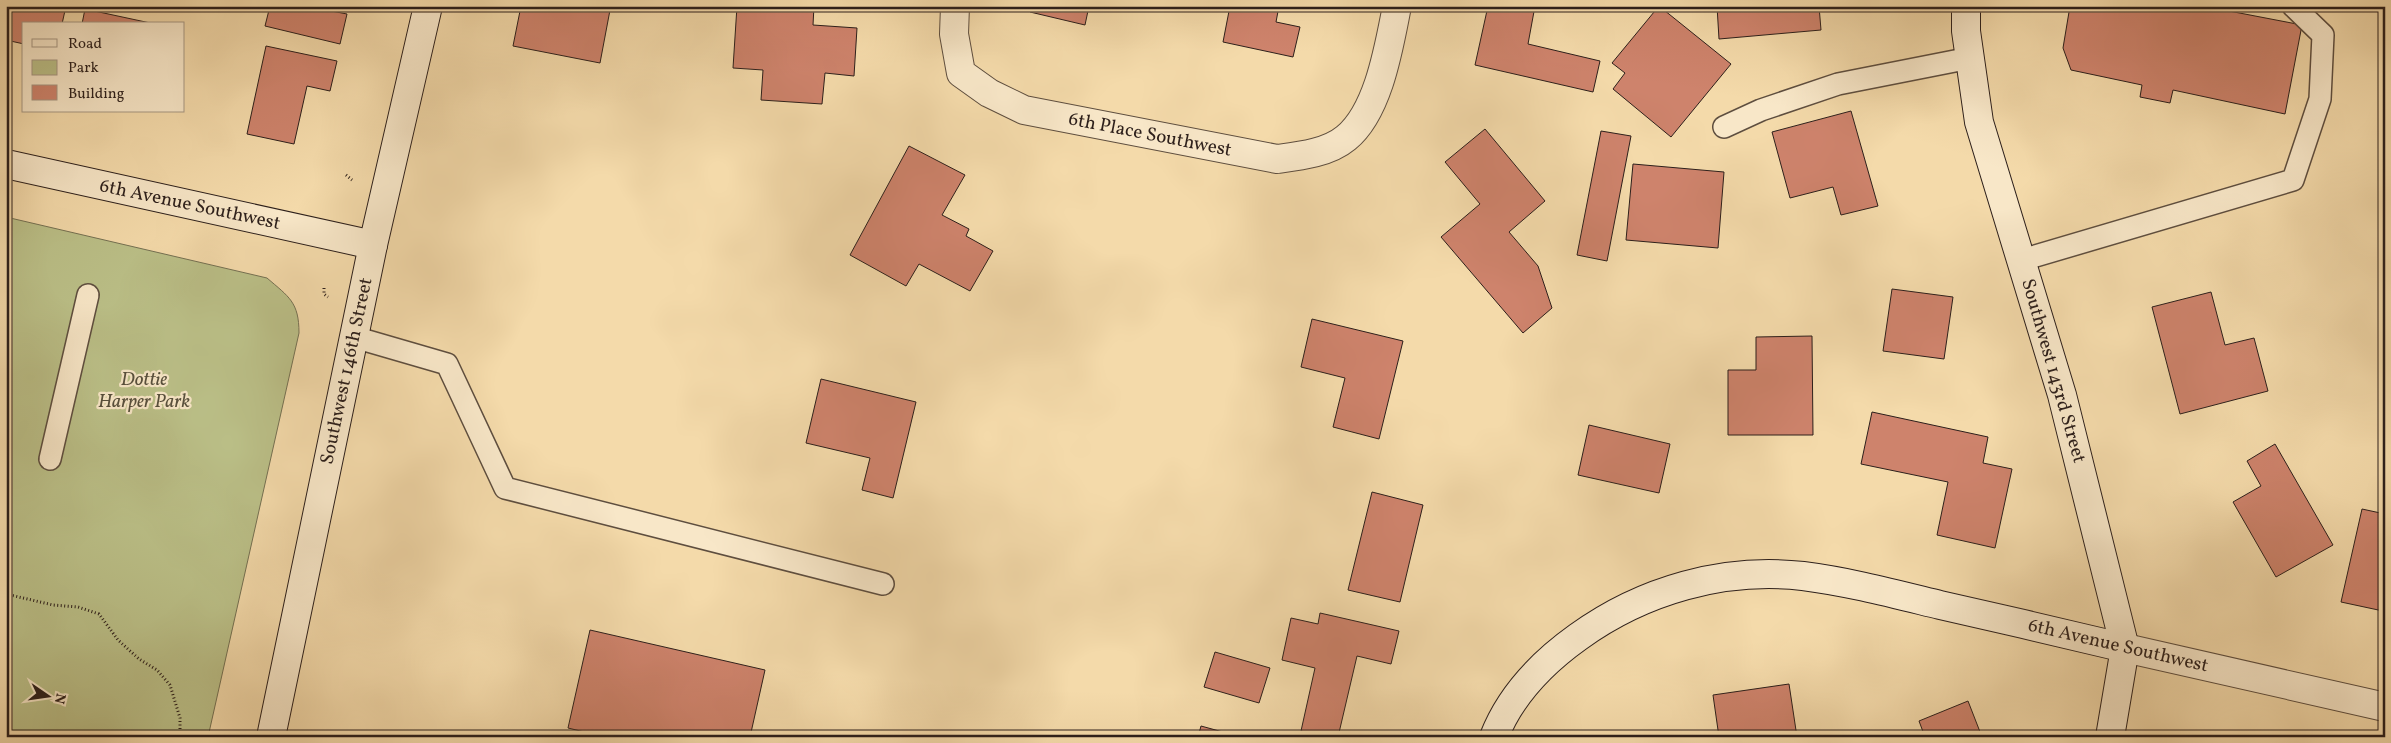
<svg xmlns="http://www.w3.org/2000/svg" width="2391" height="743" viewBox="0 0 2391 743" font-family="Vollkorn,serif">
<style>
.green{fill:#bbc088;stroke:#747052}
.building{fill:#ce836c;stroke:#2c1f1b}
.lines{fill:none;stroke-linecap:round;stroke-linejoin:round}
.lane-casing{stroke:#5e4e3f;stroke-width:24}
.street-casing{stroke:#5e4e3f;stroke-width:30}
.secondary-casing{stroke:#2c1f1b;stroke-width:30}
.path{stroke:#2c1f1b;stroke-width:3;stroke-dasharray:1 2.5;stroke-linecap:butt}
.lane{stroke:#f8e7c8;stroke-width:21}
.street{stroke:#f8e7c8;stroke-width:28}
.secondary{stroke:#f8e7c8;stroke-width:28}
.labels{text-anchor:middle;dominant-baseline:central;stroke-width:4.5;stroke-linejoin:round;paint-order:stroke}
.street-label{font-size:19px;fill:#2c1f1b;stroke:#f8e7c8}
.park-label{font-size:19px;font-style:italic;fill:#574f3c;stroke:#f8e7c8}
</style>
<rect width="100%" height="100%" fill="#f4daaa"/>
<filter id="stains"><feTurbulence type="fractalNoise" baseFrequency=".004" numOctaves="4"/><feColorMatrix values="0 0 0 0 .2 0 0 0 0 .09 0 0 0 0 .02 0 0 0 .5 -.17"/></filter>
<radialGradient id="worn" r=".72"><stop offset=".6" stop-color="#630" stop-opacity="0"/><stop offset="1" stop-color="#630" stop-opacity=".3"/></radialGradient>
<path class="green" d="M6 217 267 278C289 297 299 302 299 333L208 737H6Z"/>
<g class="building">
<polygon points="6,6 66,6 62,24 24,24 24,44 6,40"/>
<polygon points="270,6 322,6 321,9 347,14 340,44 265,26"/>
<polygon points="521,6 590,6 610,10 600,63 513,46"/>
<polygon points="737,6 814,6 813,25 857,28 854,76 825,73 822,104 761,100 763,70 733,68"/>
<polygon points="1032,6 1089,6 1085,25 1030,12"/>
<polygon points="1230,6 1279,6 1276,22 1300,27 1293,57 1223,42"/>
<polygon points="1488,6 1535,6 1528,44 1600,61 1593,92 1475,65"/>
<polygon points="1659,6 1731,64 1671,137 1613,89 1625,73 1612,63"/>
<polygon points="1717,6 1819,6 1821,30 1719,39"/>
<polygon points="2070,6 2203,6 2302,25 2285,114 2173,90 2170,103 2140,97 2142,85 2071,70 2063,48"/>
<polygon points="85,9 155,24 82,24"/>
<polygon points="266,46 337,61 330,91 307,86 294,144 247,134"/>
<polygon points="1851,111 1878,206 1841,215 1833,187 1790,198 1772,132"/>
<polygon points="1485,129 1545,201 1509,232 1538,266 1552,308 1523,333 1441,237 1480,204 1445,162"/>
<polygon points="1601,131 1631,136 1607,261 1577,255"/>
<polygon points="909,146 965,175 942,215 969,229 966,236 993,251 970,291 919,264 906,286 850,255"/>
<polygon points="1633,164 1724,172 1718,248 1626,240"/>
<polygon points="1892,289 1953,297 1944,359 1883,351"/>
<polygon points="2211,292 2225,345 2254,338 2268,391 2180,414 2152,307"/>
<polygon points="1312,319 1403,341 1379,439 1333,427 1345,378 1301,367"/>
<polygon points="1812,336 1813,435 1728,435 1728,370 1756,370 1756,337"/>
<polygon points="821,379 916,402 893,498 862,490 870,458 806,443"/>
<polygon points="1872,412 1988,437 1983,463 2012,469 1995,548 1937,535 1948,482 1861,464"/>
<polygon points="1589,425 1670,444 1659,493 1578,475"/>
<polygon points="2275,444 2333,545 2276,577 2233,502 2261,486 2247,461"/>
<polygon points="1372,492 1423,505 1400,602 1348,590"/>
<polygon points="2362,509 2385,514 2383,611 2341,602"/>
<polygon points="1320,613 1399,631 1391,664 1357,656 1338,737 1325,737 1301,731 1315,668 1282,660 1291,618 1318,624"/>
<polygon points="590,630 765,670 750,737 605,737 568,728"/>
<polygon points="1215,652 1270,668 1259,703 1204,687"/>
<polygon points="1789,684 1797,737 1719,737 1713,695"/>
<polygon points="1968,701 1982,737 1925,737 1919,721"/>
<polygon points="1201,726 1241,737 1198,737"/>
</g>
<g class="lines">
<defs>
<g id="lane">
<polyline points="1724,127 1761,110 1838,84 1970,58"/>
<polyline points="2022,260 2293,180 2320,99 2323,35 2293,6"/>
<polyline points="354,337 447,364 505,488 883,584"/>
<polyline points="50,459 88,295"/>
</g>
<g id="street">
<path d="M955 6 954 34 961 73 989 93 1024 110 1277 159C1300 156 1328 153 1346 138 1379 111 1389 46 1397 6"/>
<polyline points="2125,648 2385,707"/>
</g>
<g id="secondary">
<polyline points="1966,6 1966,31 1979,122 2062,395 2125,648 2110,737"/>
<polyline points="6,164 373,245"/>
<polyline points="271,737 373,245 428,6"/>
<path d="M1494 737C1510 696 1543 662 1578 637 1643 590 1724 567 1803 576 1850 582 1895 594 1940 605 2002 619 2063 633 2125 648"/>
</g>
</defs>
<use href="#lane" class="lane-casing"/>
<use href="#street" class="street-casing"/>
<use href="#secondary" class="secondary-casing"/>
<g class="path">
<polyline points="346,175 352,180"/>
<polyline points="324,288 324,294 328,297"/>
<polyline points="6,594 53,605 78,607 99,614 118,640 139,659 157,670 170,685 180,718 180,737"/>
</g>
<use href="#lane" class="lane"/>
<use href="#street" class="street"/>
<use href="#secondary" class="secondary"/>
</g>
<g class="labels">
<g class="street-label">
<text transform="translate(1150 135) rotate(11)">6th Place Southwest</text>
<text transform="translate(190 205) rotate(12)">6th Avenue Southwest</text>
<text transform="translate(347 371) rotate(-78)">Southwest 146th Street</text>
<text transform="translate(2053 371) rotate(74)">Southwest 143rd Street</text>
<text transform="translate(2118 646) rotate(13)">6th Avenue Southwest</text>
</g>
<g class="park-label">
<text x="144" y="380">Dottie<tspan x="144" dy="22">Harper Park</tspan></text>
</g>
</g>
<rect width="2391" height="743" fill="none" stroke="#f4daaa" stroke-width="25"/>
<rect x="8" y="8" width="2376" height="728" fill="none" stroke="#2c1f1b" stroke-width="2.5"/>
<rect x="12" y="12" width="2366" height="718" fill="none" stroke="#2c1f1b"/>
<rect x="22" y="22" width="162" height="90" fill="#f8e7c8" stroke="#a69783"/>
<rect x="32" y="39" width="25" height="8" fill="#f8e7c8" stroke="#a69783"/>
<text x="68" y="48" font-size="15" fill="#2c1f1b">Road</text>
<rect x="32" y="60" width="25" height="15" fill="#bbc088" stroke="#a69783"/>
<text x="68" y="72" font-size="15" fill="#2c1f1b">Park</text>
<rect x="32" y="85" width="25" height="15" fill="#ce836c" stroke="#a69783"/>
<text x="68" y="98" font-size="15" fill="#2c1f1b">Building</text>
<g transform="translate(48 696) rotate(103)" stroke="#f8e7c8" stroke-width="4" paint-order="stroke">
<path d="M0-4L9 19L0 12L-9 19Z" fill="#2c1f1b"/>
<text y="-8" font-size="14" font-weight="bold" text-anchor="middle" fill="#2c1f1b">N</text>
</g>
<rect width="100%" height="100%" filter="url(#stains)"/>
<rect width="100%" height="100%" fill="url(#worn)"/>
</svg>
